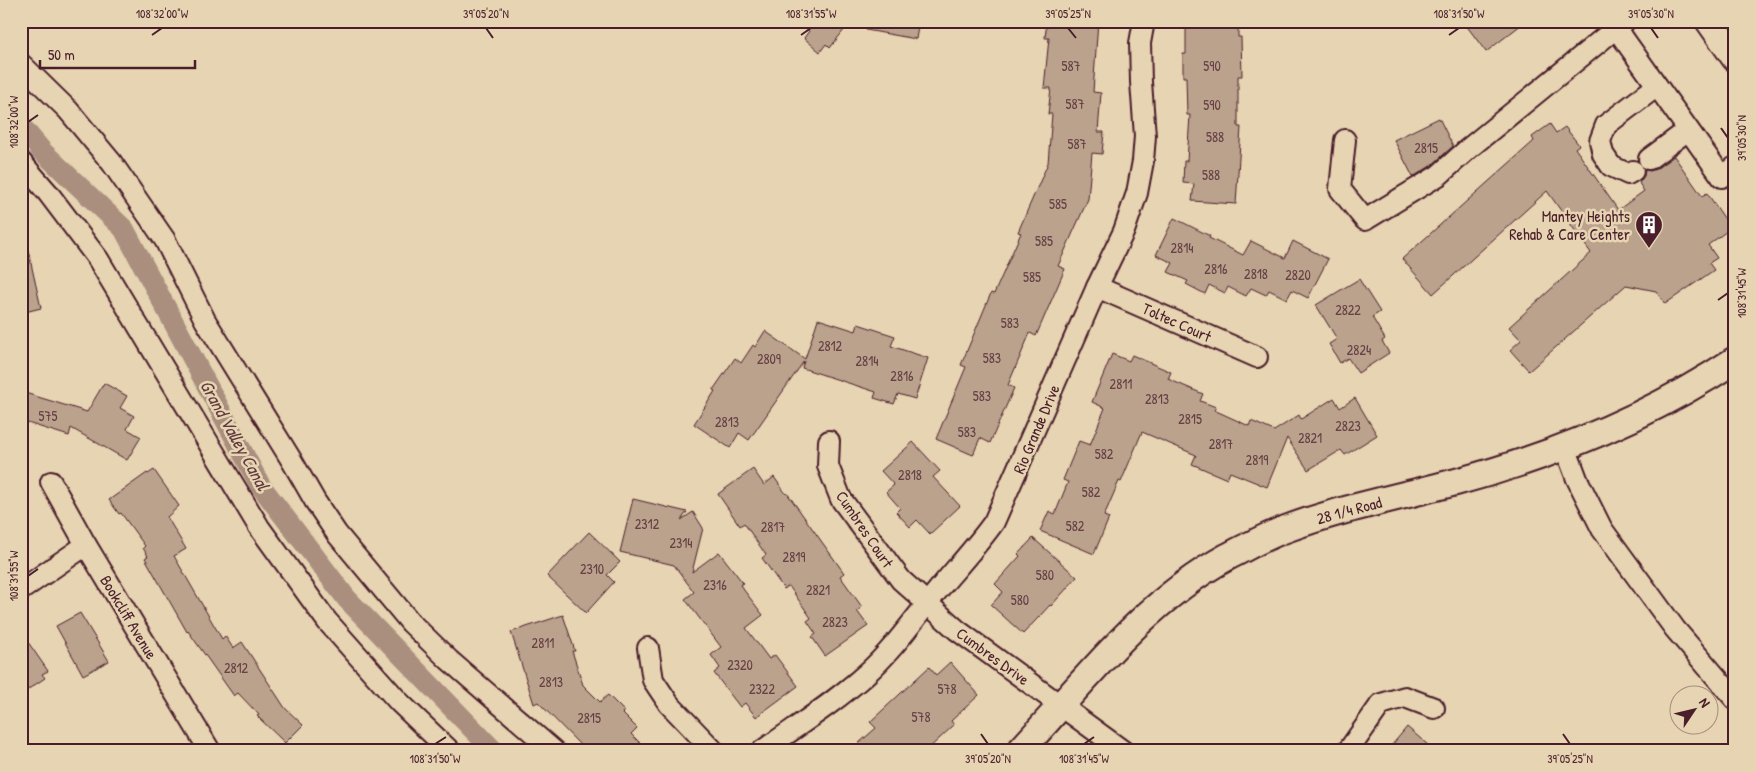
<svg xmlns="http://www.w3.org/2000/svg" width="1756" height="772" viewBox="0 0 1756 772" font-family="'Patrick Hand',sans-serif">
<style>
.lines{fill:none;stroke-linecap:round;stroke-linejoin:round}
.canal{stroke:#aa8f7f;stroke-width:21}
.building{fill:#baa28d;stroke:#4a1f2b}
.minor-casing{stroke:#4a1f2b;stroke-width:24}
.major-casing{stroke:#4a1f2b;stroke-width:30}
.minor{stroke:#e6d4b2;stroke-width:20}
.major{stroke:#e6d4b2;stroke-width:26}
.ticks{fill:none;stroke:#4a1f2b;stroke-width:2}
.labels{text-anchor:middle;dominant-baseline:central;stroke-width:5;stroke-linejoin:round;paint-order:stroke}
.number-label{font-size:14px;fill:#664044}
.poi-label{font-size:16px;fill:#4a1f2b;stroke:#e6d4b2;text-anchor:end}
.street-label{font-size:16px;fill:#4a1f2b;stroke:#e6d4b2}
.water-label{font-size:18px;font-style:italic;fill:#623b40;stroke:#e6d4b2}
.neatline{fill:none;stroke:#4a1f2b;stroke-width:2}
.ticks-label{font-size:12px;text-anchor:middle;fill:#4a1f2b}
</style>
<rect width="100%" height="100%" fill="#e6d4b2"/>
<filter id="ink" filterUnits="userSpaceOnUse"><feTurbulence type="fractalNoise" baseFrequency=".02" numOctaves="2"/><feDisplacementMap in="SourceGraphic" scale="10" xChannelSelector="R" yChannelSelector="G"/><feConvolveMatrix kernelMatrix="1 2 1 2 8 2 1 2 1" color-interpolation-filters="sRGB"/></filter>
<g filter="url(#ink)">
<g class="lines">
<polyline class="canal" points="21,126 42,151 124,229 260,485 347,599 494,751"/>
</g>
<g class="building">
<polygon points="797,21 851,21 830,48 826,44 820,52 804,38 809,31"/>
<polygon points="867,21 919,21 916,39 866,30"/>
<polygon points="1047,21 1098,21 1093,92 1101,93 1098,132 1104,132 1102,154 1092,153 1088,199 1058,266 1065,269 1036,336 1030,333 1008,385 1014,388 990,443 980,438 973,455 936,439 966,367 961,365 991,293 994,294 1021,233 1018,232 1048,163 1052,114 1048,114 1051,88 1044,88 1049,38 1045,38"/>
<polygon points="1186,21 1238,21 1238,37 1241,37 1242,76 1238,76 1238,127 1241,127 1236,204 1192,201 1194,184 1183,183 1184,161 1187,161 1190,115 1187,115 1186,77 1183,77 1183,54 1186,54"/>
<polygon points="1463,21 1526,21 1486,52"/>
<polygon points="1439,118 1453,146 1432,165 1413,177 1394,140"/>
<polygon points="1550,124 1556,133 1565,127 1579,145 1575,148 1618,210 1644,191 1639,183 1644,176 1645,170 1650,171 1656,169 1674,156 1702,196 1707,193 1731,228 1708,245 1717,258 1709,263 1714,270 1665,304 1656,291 1626,285 1529,371 1510,350 1521,340 1509,327 1591,253 1547,191 1433,294 1402,259 1534,141 1532,137"/>
<polygon points="1174,218 1210,236 1209,238 1243,255 1251,241 1285,258 1293,241 1328,259 1308,298 1292,290 1287,299 1269,290 1266,295 1251,288 1246,296 1228,287 1225,293 1209,285 1205,294 1186,284 1188,281 1168,272 1173,263 1156,255"/>
<polygon points="28,250 41,308 21,313 21,251"/>
<polygon points="1359,279 1380,312 1372,317 1385,339 1382,341 1389,353 1358,373 1348,358 1340,363 1329,344 1337,339 1316,305"/>
<polygon points="818,319 856,331 858,324 895,336 891,346 928,358 915,399 898,394 894,404 874,398 876,392 802,368 804,361 749,440 739,433 730,448 694,424 715,391 713,390 735,358 741,363 753,345 755,347 765,331 805,359"/>
<polygon points="1112,354 1129,361 1132,355 1171,372 1168,379 1203,394 1200,401 1216,407 1214,410 1249,426 1251,421 1274,431 1299,415 1301,419 1334,398 1340,408 1355,398 1377,435 1345,455 1341,450 1308,470 1287,438 1267,487 1230,472 1227,479 1192,464 1196,455 1142,432 1121,482 1119,481 1104,516 1109,518 1094,554 1040,531 1049,511 1055,514 1068,482 1063,480 1079,441 1090,445 1105,408 1092,402"/>
<polygon points="104,383 127,396 120,408 134,416 127,429 141,437 127,460 71,428 69,436 21,421 21,403 25,393 87,412"/>
<polygon points="913,442 940,471 933,477 960,506 930,534 917,520 910,527 896,512 900,508 886,492 894,485 881,471"/>
<polygon points="753,469 764,485 774,477 786,494 787,493 844,573 840,576 862,607 857,611 868,626 825,656 812,637 816,634 807,621 811,618 789,586 784,589 762,558 766,555 744,523 740,526 718,494"/>
<polygon points="154,470 179,506 167,517 186,549 174,556 222,639 225,636 233,648 242,642 285,708 303,725 285,743 257,716 259,715 238,693 234,696 188,631 187,632 145,558 148,556 143,548 145,546 121,513 119,514 109,500 147,473 148,474"/>
<polygon points="633,499 687,512 681,520 693,512 703,528 692,572 719,552 743,583 740,585 763,615 746,628 769,659 775,655 798,686 756,717 745,703 740,707 714,673 720,668 711,655 721,647 685,599 694,592 674,565 620,552"/>
<polygon points="589,532 620,562 607,575 614,582 586,613 547,576"/>
<polygon points="1033,538 1077,577 1051,606 1050,605 1023,634 991,605 1003,592 995,584 1020,556 1018,554"/>
<polygon points="80,613 109,661 83,675 56,626"/>
<polygon points="563,615 575,651 572,651 583,685 600,702 608,695 624,711 622,713 637,728 631,734 648,751 586,751 538,702 534,704 511,632"/>
<polygon points="21,632 48,671 42,674 45,678 21,694"/>
<polygon points="950,662 979,695 951,721 954,725 926,751 850,751 876,728 870,722 929,667 936,675"/>
<polygon points="1407,727 1435,751 1387,751"/>
</g>
<g class="lines">
<defs>
<g id="minor">
<polyline points="1625,21 1616,28 1722,177 1735,167"/>
<polyline points="21,64 68,110 112,163 165,240 205,320 292,461 315,501 337,534 411,623 449,660 554,751"/>
<polyline points="1345,140 1340,189 1365,220 1439,175 1468,149 1616,28 1611,21"/>
<polyline points="1649,159 1688,130"/>
<polyline points="21,162 48,193 98,259 259,527 327,621 399,702 450,751"/>
<polyline points="1633,171 1628,174 1611,166 1603,154 1600,141 1606,125 1657,86"/>
<polyline points="1097,287 1257,357"/>
<polyline points="829,441 828,466 841,499 901,580 957,630 1123,751"/>
<polyline points="1565,447 1577,479 1602,529 1675,629 1735,699"/>
<polyline points="51,482 86,545 210,751"/>
<polyline points="21,590 86,545"/>
<polyline points="648,648 653,680 669,704 714,751"/>
<path d="M762 751C797 726 834 703 866 674 894 649 915 618 938 590 957 567 977 546 994 522L1097 287 1124 231 1137 193 1143 161 1145 136 1141 82 1140 43 1144 21"/>
<polyline points="1348,751 1381,704 1405,697 1434,708"/>
</g>
<g id="major">
<polyline points="1709,21 1735,58"/>
<path d="M1020 751C1084 682 1143 603 1227 557 1245 548 1264 537 1283 530 1339 509 1399 497 1456 482 1556 455 1649 417 1735 360"/>
</g>
</defs>
<use href="#minor" class="minor-casing"/>
<use href="#major" class="major-casing"/>
<use href="#minor" class="minor"/>
<use href="#major" class="major"/>
</g>
</g>
<path class="ticks" d="M486 28 493 38M1068 28 1076 38M1651 28 1658 38M152 35 162 28M801 35 811 28M1449 35 1459 28M28 122 38 115M1721 128 1728 138M1718 300 1728 293M28 576 38 569M981 734 988 744M1563 734 1570 744M435 744 446 737M1084 744 1094 737"/>
<defs>
<symbol id="building-pin" viewBox="-11 -11 22 30"><path d="M0 17L-7.5 6A9.5 9.5 0 1 1 7.5 6Z" fill="#4a1f2b" stroke="#e6d4b2"/><path d="M-4-6H4V6H1V3H-1V6H-4ZM-2.5-4.3h1.7v1.8h-1.7ZM.8-4.3h1.7v1.8H.8ZM-2.5-1h1.7V.8h-1.7ZM.8-1h1.7V.8H.8Z" fill="#fff"/></symbol>
</defs>
<g fill-rule="evenodd">
<use href="#building-pin" x="1633" y="209" width="32" height="43"/>
</g>
<g class="labels">
<g class="number-label">
<text x="1071" y="65">587</text>
<text x="1212" y="65">590</text>
<text x="1075" y="103">587</text>
<text x="1212" y="104">590</text>
<text x="1215" y="136">588</text>
<text x="1077" y="143">587</text>
<text x="1426" y="147">2815</text>
<text x="1211" y="174">588</text>
<text x="1058" y="203">585</text>
<text x="1044" y="240">585</text>
<text x="1182" y="247">2814</text>
<text x="1216" y="268">2816</text>
<text x="1256" y="273">2818</text>
<text x="1298" y="274">2820</text>
<text x="1032" y="276">585</text>
<text x="1348" y="309">2822</text>
<text x="1010" y="322">583</text>
<text x="830" y="345">2812</text>
<text x="1359" y="349">2824</text>
<text x="992" y="357">583</text>
<text x="769" y="358">2809</text>
<text x="867" y="360">2814</text>
<text x="902" y="375">2816</text>
<text x="1121" y="383">2811</text>
<text x="982" y="395">583</text>
<text x="1157" y="398">2813</text>
<text x="48" y="415">575</text>
<text x="1190" y="418">2815</text>
<text x="727" y="421">2813</text>
<text x="1348" y="425">2823</text>
<text x="967" y="431">583</text>
<text x="1310" y="437">2821</text>
<text x="1221" y="443">2817</text>
<text x="1104" y="453">582</text>
<text x="1257" y="459">2819</text>
<text x="910" y="474">2818</text>
<text x="1091" y="491">582</text>
<text x="647" y="523">2312</text>
<text x="1075" y="525">582</text>
<text x="773" y="526">2817</text>
<text x="681" y="542">2314</text>
<text x="794" y="556">2819</text>
<text x="592" y="568">2310</text>
<text x="1045" y="574">580</text>
<text x="715" y="584">2316</text>
<text x="818" y="589">2821</text>
<text x="1020" y="599">580</text>
<text x="835" y="621">2823</text>
<text x="543" y="642">2811</text>
<text x="740" y="664">2320</text>
<text x="236" y="667">2812</text>
<text x="551" y="681">2813</text>
<text x="762" y="688">2322</text>
<text x="947" y="688">578</text>
<text x="921" y="716">578</text>
<text x="589" y="717">2815</text>
</g>
<g class="poi-label">
<text x="1630" y="216">Mantey Heights<tspan x="1630" dy="18">Rehab &amp; Care Center</tspan></text>
</g>
<g class="street-label">
<text transform="translate(1177 322) rotate(24)">Toltec Court</text>
<text transform="translate(1036 429) rotate(-67)">Rio Grande Drive</text>
<text transform="translate(1349 510) rotate(-15)">28 1/4 Road</text>
<text transform="translate(865 529) rotate(56)">Cumbres Court</text>
<text transform="translate(129 617) rotate(59)">Bookcliff Avenue</text>
<text transform="translate(993 656) rotate(36)">Cumbres Drive</text>
</g>
<g class="water-label">
<text transform="translate(235 435) rotate(61)">Grand Valley Canal</text>
</g>
</g>
<rect width="1756" height="772" fill="none" stroke="#e6d4b2" stroke-width="55"/>
<g transform="translate(1694 710) rotate(55)"><circle r="24" fill="#e6d4b2" stroke="#a88c7c"/>
<path d="M0-4L9 19L0 12L-9 19Z" fill="#4a1f2b"/>
<text y="-8" font-size="14" font-weight="bold" text-anchor="middle" fill="#4a1f2b">N</text>
</g>
<path d="M40 60v8h155v-8" fill="none" stroke="#4a1f2b" stroke-width="2.5"/>
<text x="48" y="60" font-size="15" fill="#4a1f2b" stroke="#e6d4b2" stroke-width="4" paint-order="stroke">50 m</text>
<rect x="28" y="28" width="1700" height="716" class="neatline"/>
<g class="ticks-label">
<text x="162" y="18">108°32'00"W</text>
<text x="486" y="18">39°05'20"N</text>
<text x="811" y="18">108°31'55"W</text>
<text x="1068" y="18">39°05'25"N</text>
<text x="1459" y="18">108°31'50"W</text>
<text x="1651" y="18">39°05'30"N</text>
<text transform="translate(14 122) rotate(-90)" y="4">108°32'00"W</text>
<text transform="translate(1742 138) rotate(-90)" y="4">39°05'30"N</text>
<text transform="translate(1742 293) rotate(-90)" y="4">108°31'45"W</text>
<text transform="translate(14 576) rotate(-90)" y="4">108°31'55"W</text>
<text x="435" y="763">108°31'50"W</text>
<text x="988" y="763">39°05'20"N</text>
<text x="1084" y="763">108°31'45"W</text>
<text x="1570" y="763">39°05'25"N</text>
</g>
</svg>
